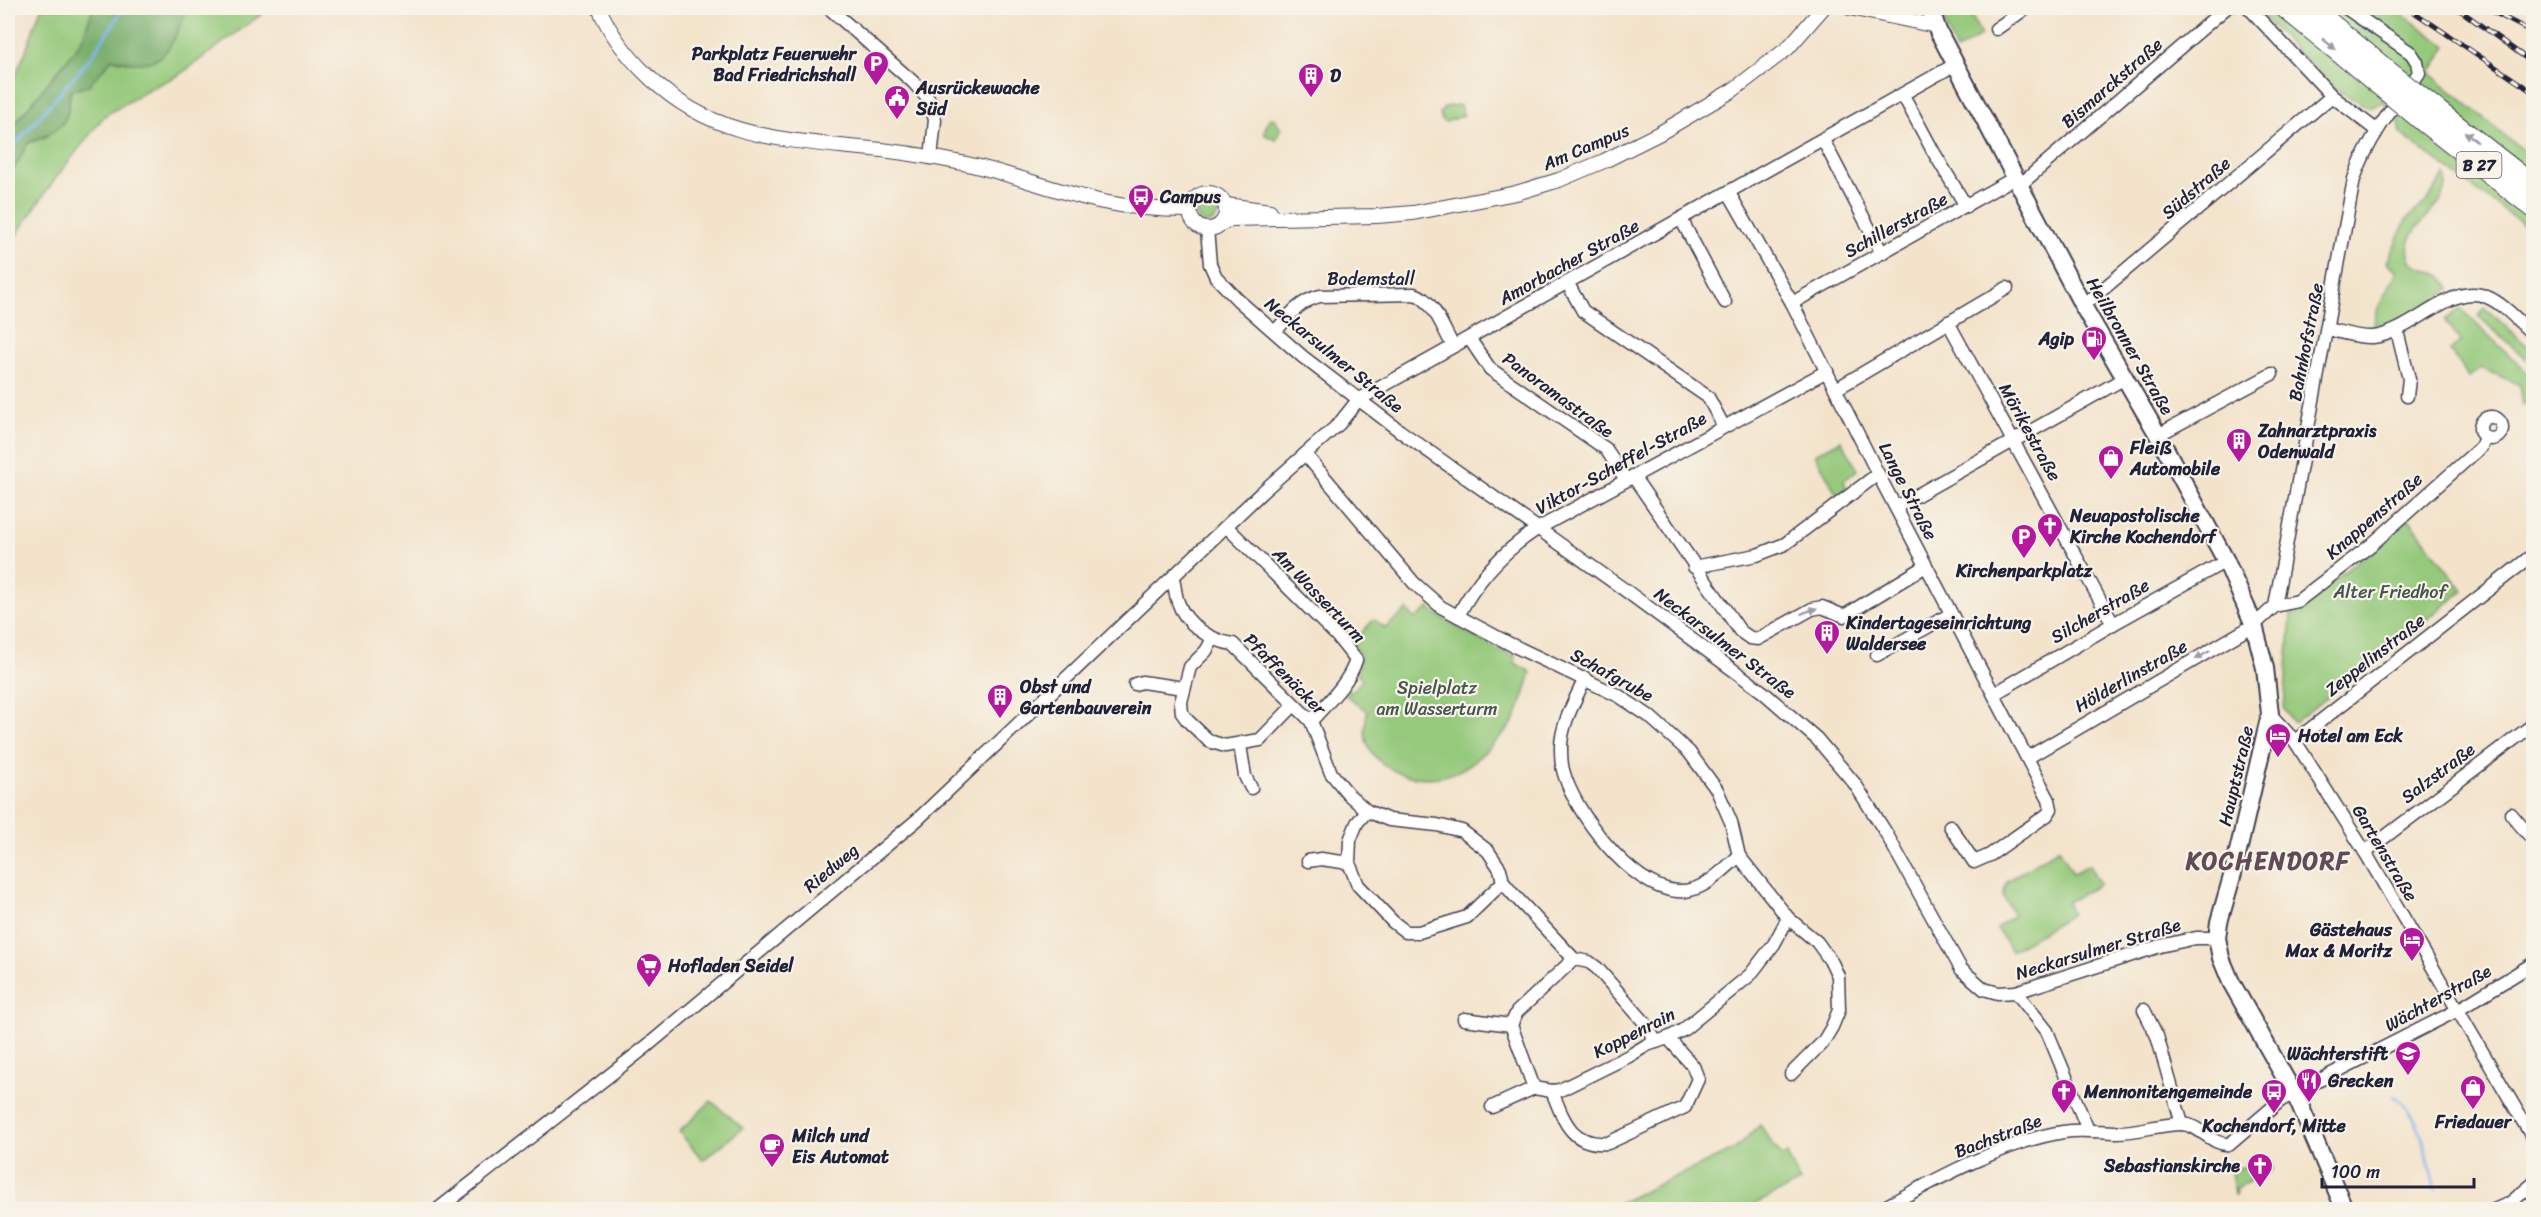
<svg xmlns="http://www.w3.org/2000/svg" width="2541" height="1217" viewBox="0 0 2541 1217" font-family="Sriracha,sans-serif">
<style>
.green{fill:#95c97b;stroke:#5c765b;stroke-width:1.5}
.forest{fill:#78ad6b;stroke:#4d6853;stroke-width:1.5}
.lines{fill:none;stroke-linecap:round;stroke-linejoin:round}
.stream{stroke:#80b4ee;stroke-width:3}
.minor-casing{stroke:#413f51;stroke-width:15}
.tertiary-casing{stroke:#413f51;stroke-width:16}
.secondary-casing{stroke:#413f51;stroke-width:20}
.trunk-casing{stroke:#413f51;stroke-width:22}
.minor{stroke:#fff;stroke-width:12}
.tertiary{stroke:#fff;stroke-width:14}
.secondary{stroke:#fff;stroke-width:16}
.trunk{stroke:#fff;stroke-width:20}
.rail-casing{stroke:#22223b;stroke-width:5}
.rail{stroke:#f7f3e8;stroke-width:3;stroke-dasharray:9;stroke-linecap:butt}
.trunk-bridge-casing{stroke:#413f51;stroke-width:22;stroke-linecap:butt}
.trunk-bridge{stroke:#fff;stroke-width:20}
.oneway{fill:#9c9ca7}
.labels{text-anchor:middle;dominant-baseline:central;stroke-width:4.5;stroke-linejoin:round;paint-order:stroke}
.shield{fill:#f7f3e8;stroke:#62616f;stroke-width:1.5}
.shield-label{font-size:16px;font-weight:bold;fill:#22223b}
.poi-label{font-size:18px;font-weight:bold;fill:#22223b;stroke:#f7f3e8;text-anchor:start}
.street-label{font-size:18px;fill:#22223b;stroke:#f7f3e8}
.park-label{font-size:18px;fill:#44544e;stroke:#f7f3e8}
.district-label{font-size:24px;font-weight:bold;letter-spacing:1.5px;fill:#604b57;stroke:#f7f3e8}
</style>
<rect width="100%" height="100%" fill="#f7f3e8"/>
<filter id="ink" filterUnits="userSpaceOnUse"><feTurbulence type="fractalNoise" baseFrequency=".0167" numOctaves="2"/><feDisplacementMap in="SourceGraphic" scale="12" xChannelSelector="R" yChannelSelector="G"/><feConvolveMatrix kernelMatrix="1 2 1 2 8 2 1 2 1" color-interpolation-filters="sRGB"/></filter>
<filter id="wash" filterUnits="userSpaceOnUse"><feTurbulence type="fractalNoise" baseFrequency=".008" numOctaves="4" result="noise"/><feDisplacementMap in="SourceGraphic" scale="24" xChannelSelector="R" yChannelSelector="G"/><feGaussianBlur stdDeviation="1.35" result="paint"/><feColorMatrix in="noise" values="0 0 0 0 0 0 0 0 0 0 0 0 0 0 0 0 0 1.4 0 .05"/><feComposite in="paint" operator="in"/></filter>
<g filter="url(#wash)">
<rect width="100%" height="100%" fill="#f3e3cb"/>
<g class="green">
<polygon points="41,8 93,8 83,38 75,50 8,132 8,92 25,53"/>
<polygon points="181,8 270,8 179,75 151,88 104,116 52,183 8,247 8,180 28,143 46,137 67,115 71,90 82,88 112,59 126,62 184,14"/>
<polygon points="1938,8 1968,8 1981,36 1956,51"/>
<polygon points="2254,8 2393,8 2447,46 2430,73 2533,159 2533,232 2401,134 2398,117 2383,102 2370,108 2333,88"/>
<polygon points="1456,105 1460,106 1464,115 1446,122 1442,121 1440,113 1445,107"/>
<polygon points="1270,118 1275,119 1281,129 1276,140 1265,135 1264,131"/>
<path d="M2445 175C2454 209 2402 224 2409 255 2412 270 2433 269 2442 277 2445 280 2448 285 2450 288L2441 296 2445 300 2396 329 2371 334 2378 308 2397 271 2387 262 2406 220 2428 200Z"/>
<circle cx="1207" cy="212" r="11"/>
<polygon points="2460,308 2533,378 2533,397 2523,406 2520,385 2481,368 2469,377 2450,351 2461,341 2445,321"/>
<polygon points="2485,308 2533,351 2533,365 2478,316"/>
<polygon points="1841,440 1858,470 1844,480 1847,490 1837,495 1815,454"/>
<polygon points="2409,519 2463,591 2294,723 2284,709 2291,615"/>
<path d="M1429 608C1456 629 1485 643 1516 657L1515 663 1531 672C1526 688 1521 710 1512 724 1505 733 1479 758 1469 765 1439 787 1382 781 1367 743 1363 733 1366 721 1367 711L1344 694 1346 688 1351 693 1363 679 1358 675 1360 656 1352 643 1374 619 1385 628 1407 610 1415 619Z"/>
<polygon points="2059,848 2073,873 2089,865 2100,884 2067,902 2072,914 2011,951 1997,928 2014,915 2003,896 2007,881"/>
<polygon points="711,1101 743,1128 703,1160 679,1132"/>
<polygon points="1760,1125 1781,1156 1787,1154 1800,1182 1745,1209 1606,1209 1735,1149"/>
<polygon points="2269,1159 2273,1169 2235,1189 2236,1194 2234,1195 2231,1171"/>
</g>
<path class="forest" d="M93 8H181L185 14C174 39 168 65 135 63 127 63 120 59 112 59L88 86 71 90C68 99 70 107 67 115 63 130 41 138 28 143L8 180V132L75 50 83 38Z"/>
<g class="lines">
<g class="stream">
<polyline points="8,153 88,61 124,8"/>
<path d="M2394 1096C2423 1115 2427 1158 2435 1189"/>
</g>
</g>
</g>
<g filter="url(#ink)">
<g class="lines">
<defs>
<g id="minor">
<polyline points="829,8 913,82 930,101 935,120 931,158"/>
<polyline points="2249,8 2332,96 2376,130"/>
<polyline points="1996,29 2026,8"/>
<polyline points="1903,95 1933,151 1966,206"/>
<polyline points="1823,140 1882,253"/>
<polyline points="2020,185 2226,8"/>
<polyline points="1729,193 1792,303 1878,474 2049,800 2051,809 2047,815 1990,855 1974,862 1950,826"/>
<polyline points="1681,219 1725,302"/>
<polyline points="1207,229 1210,264 1216,277 1238,300 1303,357 1400,431 1625,590 1763,692 1817,739 1855,784 1886,833 1961,969 1984,989 1998,993 2016,992 2160,946 2196,938 2217,938"/>
<polyline points="1568,284 1583,311 1708,397 1724,427"/>
<polyline points="1792,303 2016,177"/>
<polyline points="2083,306 2332,96"/>
<polyline points="1948,322 2113,624"/>
<path d="M2327 329C2341 332 2359 338 2373 337 2412 333 2452 281 2487 297 2504 304 2520 323 2534 335"/>
<polyline points="2397,331 2409,379 2407,396"/>
<path d="M1275 332C1288 317 1299 301 1320 296L1414 294C1433 298 1444 331 1453 346"/>
<polyline points="1469,338 1490,369 1606,449 1626,480"/>
<polyline points="1836,389 2007,288"/>
<circle cx="2491" cy="428" r="11"/>
<polyline points="2158,435 2272,374"/>
<polyline points="1305,454 1414,583 1441,607 1510,644 1619,696 1649,716 1689,752 1717,790 1731,822 1739,856 1788,918 1817,942 1832,963 1838,976 1839,1010 1832,1027 1823,1042 1791,1074"/>
<polyline points="1633,476 1740,631 1750,638 1758,639 1812,609 1822,607 1844,616 1926,566"/>
<polyline points="1896,507 2125,378"/>
<path d="M1227 527 1337 636 1356 660C1349 683 1327 703 1311 721"/>
<polyline points="1694,567 1757,555 1785,544 1878,474"/>
<path d="M1173 578C1175 586 1175 595 1178 602 1185 624 1211 641 1233 644L1311 721 1331 773 1349 795 1367 811 1389 820 1437 825 1462 831 1488 851 1500 869 1503 882 1512 893 1574 959 1589 962 1597 968 1645 1023 1656 1042"/>
<polyline points="2275,606 2298,601 2371,545 2481,447 2485,438"/>
<path d="M1458 616C1477 579 1502 552 1537 529L1827 371"/>
<polyline points="1213,639 1206,651 1190,667 1181,702 1182,713 1187,720 1209,741 1225,746 1260,740 1294,705"/>
<polyline points="1877,655 1951,614"/>
<path d="M1585 678C1576 699 1561 724 1561 747 1561 754 1561 763 1563 770 1573 811 1631 888 1677 891 1702 893 1721 872 1739 856"/>
<polyline points="1135,684 1142,682 1184,688"/>
<polyline points="1994,694 2113,624 2226,561"/>
<polyline points="2270,714 2295,741 2365,852 2534,1140"/>
<polyline points="2295,741 2534,554"/>
<polyline points="1240,745 1245,776 1251,788"/>
<path d="M2027 758 2254 625 2275 606 2354 179C2368 138 2393 107 2419 73L2417 62 2411 53 2346 8"/>
<polyline points="1367,811 1357,823 1350,840 1349,863 1358,885 1393,922 1406,932 1419,932 1467,917 1503,882"/>
<polyline points="2511,814 2534,841"/>
<polyline points="2365,852 2534,724"/>
<polyline points="1308,861 1321,859 1349,863"/>
<polyline points="2016,992 2047,1031 2088,1130"/>
<polyline points="2144,1010 2157,1036 2182,1124"/>
<polyline points="1464,1019 1511,1025"/>
<polyline points="1534,1088 1511,1025 1517,1012 1574,959"/>
<path d="M1552 1091C1564 1121 1571 1146 1608 1143L1685 1107 1698 1079 1693 1066 1668 1038"/>
<polyline points="1492,1107 1534,1088 1552,1091 1560,1090 1629,1056 1647,1045 1668,1038 1683,1030 1750,975 1774,944 1788,918"/>
<polyline points="2510,1203 2534,1183"/>
<polyline points="437,1210 647,1046 917,820 1261,493 1339,424 1358,400 1956,64"/>
<path d="M1879 1210C1931 1182 2005 1141 2063 1132 2082 1129 2099 1132 2118 1132 2139 1132 2160 1124 2181 1124 2200 1124 2211 1146 2230 1144L2280 1101 2294 1093 2458 1010 2534 963"/>
<polyline points="2494,1210 2510,1203 2518,1210"/>
</g>
<g id="tertiary">
<path d="M599 8C610 34 628 57 649 77 708 134 773 139 850 147 889 150 929 156 967 164 1013 174 1057 192 1103 202 1132 208 1160 210 1189 210"/>
<polyline points="1850,8 1936,26"/>
<circle cx="1208" cy="211" r="18"/>
<polyline points="1226,205 1270,211"/>
<polyline points="1222,223 1231,219 1377,216 1413,213 1516,193 1559,180 1604,161 1660,133 1733,90 1788,48 1823,8"/>
</g>
<polyline id="secondary" points="1930,8 1938,31 2083,306 2158,435 2226,561 2254,625 2265,668 2270,714 2233,873 2219,922 2217,938 2221,958 2231,982 2298,1101 2345,1210"/>
<g id="trunk">
<polyline points="2285,8 2373,80"/>
<polyline points="2312,8 2383,67"/>
<polyline points="2437,110 2534,186"/>
<polyline points="2424,122 2534,208"/>
</g>
</defs>
<use href="#minor" class="minor-casing"/>
<use href="#tertiary" class="tertiary-casing"/>
<use href="#secondary" class="secondary-casing"/>
<use href="#trunk" class="trunk-casing"/>
<use href="#minor" class="minor"/>
<use href="#tertiary" class="tertiary"/>
<use href="#secondary" class="secondary"/>
<use href="#trunk" class="trunk"/>
<defs>
<g id="rail">
<polyline points="2408,8 2534,93"/>
<polyline points="2457,8 2534,64"/>
<polyline points="2486,8 2534,33"/>
</g>
</defs>
<use href="#rail" class="rail-casing"/>
<use href="#rail" class="rail"/>
<defs>
<g id="trunk-bridge">
<polyline points="2383,67 2437,110"/>
<polyline points="2373,80 2424,122"/>
</g>
</defs>
<use href="#trunk-bridge" class="trunk-bridge-casing"/>
<use href="#trunk-bridge" class="trunk-bridge"/>
</g>
<defs><path id="oneway-solid" d="M-6-.8H1V-3.2L6.5 0L1 3.2V.8H-6Z" transform="scale(1.5)"/></defs>
<g class="oneway">
<use href="#oneway-solid" transform="translate(2329 44) rotate(39)"/>
<use href="#oneway-solid" transform="translate(2471 137) rotate(-141)"/>
<use href="#oneway-solid" transform="translate(1809 611) rotate(-20)"/>
<use href="#oneway-solid" transform="translate(2203 655) rotate(150)"/>
</g>
</g>
<defs>
<symbol id="parking-pin" viewBox="-11 -11 22 30"><path d="M0 17L-7.5 6A9.5 9.5 0 1 1 7.5 6Z" fill="#b5179e" stroke="#f7f3e8"/><path d="M-3.5-5.5H1a3.5 3.5 0 0 1 0 7H-1V5.5H-3.5ZM-1-3.4V-.6H.8a1.4 1.4 0 0 0 0-2.8Z" fill="#fff"/></symbol>
<symbol id="building-pin" viewBox="-11 -11 22 30"><path d="M0 17L-7.5 6A9.5 9.5 0 1 1 7.5 6Z" fill="#b5179e" stroke="#f7f3e8"/><path d="M-4-6H4V6H1V3H-1V6H-4ZM-2.5-4.3h1.7v1.8h-1.7ZM.8-4.3h1.7v1.8H.8ZM-2.5-1h1.7V.8h-1.7ZM.8-1h1.7V.8H.8Z" fill="#fff"/></symbol>
<symbol id="civic-pin" viewBox="-11 -11 22 30"><path d="M0 17L-7.5 6A9.5 9.5 0 1 1 7.5 6Z" fill="#b5179e" stroke="#f7f3e8"/><path d="M-.6-6.5H3V-4.5H.6V-3L4-1V1h2V6H-6V1h2V-1L-.6-3ZM-1.2 2.5V6h2.4V2.5Z" fill="#fff"/></symbol>
<symbol id="bus-pin" viewBox="-11 -11 22 30"><path d="M0 17L-7.5 6A9.5 9.5 0 1 1 7.5 6Z" fill="#b5179e" stroke="#f7f3e8"/><path d="M-5-6H5V4H4V6H2V4H-2V6H-4V4H-5ZM-3.5-4V0h7V-4ZM-3.5 1.2v1.5H-2V1.2ZM2 1.2v1.5H3.5V1.2Z" fill="#fff"/></symbol>
<symbol id="fuel-pin" viewBox="-11 -11 22 30"><path d="M0 17L-7.5 6A9.5 9.5 0 1 1 7.5 6Z" fill="#b5179e" stroke="#f7f3e8"/><path d="M-5.5-6h7V0h2V4h1.3V-2.5L3-4.5l.8-.8L6-3V5H2.5V1h-1V6h-7ZM-4.2-4.7v3.2H.2V-4.7Z" fill="#fff"/></symbol>
<symbol id="shop-pin" viewBox="-11 -11 22 30"><path d="M0 17L-7.5 6A9.5 9.5 0 1 1 7.5 6Z" fill="#b5179e" stroke="#f7f3e8"/><path d="M-5-2.5h2.3a2.7 3.5 0 0 1 5.4 0H5L5.5 6h-11ZM-1.5-2.5h3a1.5 2.3 0 0 0-3 0Z" fill="#fff"/></symbol>
<symbol id="church-pin" viewBox="-11 -11 22 30"><path d="M0 17L-7.5 6A9.5 9.5 0 1 1 7.5 6Z" fill="#b5179e" stroke="#f7f3e8"/><path d="M-1.2-6h2.4v3.5h3.3v2.4h-3.3V6h-2.4V-.1h-3.3v-2.4h3.3Z" fill="#fff"/></symbol>
<symbol id="hotel-pin" viewBox="-11 -11 22 30"><path d="M0 17L-7.5 6A9.5 9.5 0 1 1 7.5 6Z" fill="#b5179e" stroke="#f7f3e8"/><path d="M-6-4.5h1.5V1H6V5H4.5V3h-9V5H-6ZM-4 0a1.8 1.8 0 1 1 3.6 0ZM.5 0V-2.5h3Q6-2.5 6 0Z" fill="#fff"/></symbol>
<symbol id="supermarket-pin" viewBox="-11 -11 22 30"><path d="M0 17L-7.5 6A9.5 9.5 0 1 1 7.5 6Z" fill="#b5179e" stroke="#f7f3e8"/><path d="M-6-5.5h2.5l.6 2H6L4.5 2H-2.5L-4.4-4H-6ZM-1.5 3.2a1.3 1.3 0 1 0 .1 0ZM3 3.2a1.3 1.3 0 1 0 .1 0Z" fill="#fff"/></symbol>
<symbol id="school-pin" viewBox="-11 -11 22 30"><path d="M0 17L-7.5 6A9.5 9.5 0 1 1 7.5 6Z" fill="#b5179e" stroke="#f7f3e8"/><path d="M0-5L7-2L0 1L-7-2ZM-4 1L0 2.5L4 1V4Q0 6-4 4Z" fill="#fff"/></symbol>
<symbol id="restaurant-pin" viewBox="-11 -11 22 30"><path d="M0 17L-7.5 6A9.5 9.5 0 1 1 7.5 6Z" fill="#b5179e" stroke="#f7f3e8"/><path d="M-5-6h1v4h1v-4h1v4h1v-4h1v5L-1.5 .5V6h-2V.5L-5-1ZM5-6V6H3V1.5H1.5Q1.5-4 5-6Z" fill="#fff"/></symbol>
<symbol id="cafe-pin" viewBox="-11 -11 22 30"><path d="M0 17L-7.5 6A9.5 9.5 0 1 1 7.5 6Z" fill="#b5179e" stroke="#f7f3e8"/><path d="M-5.5-4.5H6V0H3Q3 3.5 0 3.5H-2.5Q-5.5 3.5-5.5 0ZM3-3.2v2h1.7v-2ZM-6 4.5H4V6H-6Z" fill="#fff"/></symbol>
</defs>
<g fill-rule="evenodd">
<use href="#parking-pin" x="861" y="49" width="30" height="40"/>
<use href="#building-pin" x="1296" y="61" width="30" height="40"/>
<use href="#civic-pin" x="882" y="83" width="30" height="40"/>
<use href="#bus-pin" x="1126" y="182" width="30" height="40"/>
<use href="#fuel-pin" x="2079" y="324" width="30" height="40"/>
<use href="#building-pin" x="2224" y="426" width="30" height="40"/>
<use href="#shop-pin" x="2096" y="443" width="30" height="40"/>
<use href="#church-pin" x="2035" y="511" width="30" height="40"/>
<use href="#parking-pin" x="2009" y="522" width="30" height="40"/>
<use href="#building-pin" x="1812" y="618" width="30" height="40"/>
<use href="#building-pin" x="985" y="682" width="30" height="40"/>
<use href="#hotel-pin" x="2263" y="721" width="30" height="40"/>
<use href="#hotel-pin" x="2397" y="925" width="30" height="40"/>
<use href="#supermarket-pin" x="634" y="951" width="30" height="40"/>
<use href="#school-pin" x="2393" y="1039" width="30" height="40"/>
<use href="#restaurant-pin" x="2294" y="1066" width="30" height="40"/>
<use href="#shop-pin" x="2458" y="1073" width="30" height="40"/>
<use href="#church-pin" x="2049" y="1077" width="30" height="40"/>
<use href="#bus-pin" x="2259" y="1077" width="30" height="40"/>
<use href="#cafe-pin" x="757" y="1131" width="30" height="40"/>
<use href="#church-pin" x="2245" y="1151" width="30" height="40"/>
</g>
<g class="labels">
<rect class="shield" x="2456.5" y="152" width="45" height="26" rx="4.5"/>
<g class="shield-label">
<text x="2479" y="165">B 27</text>
</g>
<g class="poi-label">
<text x="856" y="54" text-anchor="end">Parkplatz Feuerwehr<tspan x="856" dy="21">Bad Friedrichshall</tspan></text>
<text x="1330" y="76">D</text>
<text x="916" y="88">Ausrückewache<tspan x="916" dy="21">Süd</tspan></text>
<text x="1160" y="197">Campus</text>
<text x="2074" y="339" text-anchor="end">Agip</text>
<text x="2258" y="431">Zahnarztpraxis<tspan x="2258" dy="21">Odenwald</tspan></text>
<text x="2130" y="448">Fleiß<tspan x="2130" dy="21">Automobile</tspan></text>
<text x="2070" y="516">Neuapostolische<tspan x="2070" dy="21">Kirche Kochendorf</tspan></text>
<text x="2024" y="571" text-anchor="middle">Kirchenparkplatz</text>
<text x="1846" y="623">Kindertageseinrichtung<tspan x="1846" dy="21">Waldersee</tspan></text>
<text x="1020" y="687">Obst und<tspan x="1020" dy="21">Gartenbauverein</tspan></text>
<text x="2298" y="736">Hotel am Eck</text>
<text x="2392" y="930" text-anchor="end">Gästehaus<tspan x="2392" dy="21">Max &amp; Moritz</tspan></text>
<text x="668" y="966">Hofladen Seidel</text>
<text x="2388" y="1054" text-anchor="end">Wächterstift</text>
<text x="2328" y="1081">Grecken</text>
<text x="2084" y="1092">Mennonitengemeinde</text>
<text x="2473" y="1122" text-anchor="middle">Friedauer</text>
<text x="2274" y="1126" text-anchor="middle">Kochendorf, Mitte</text>
<text x="792" y="1136">Milch und<tspan x="792" dy="21">Eis Automat</tspan></text>
<text x="2240" y="1166" text-anchor="end">Sebastianskirche</text>
</g>
<g class="street-label">
<text transform="translate(2112 83) rotate(-41)">Bismarckstraße</text>
<text transform="translate(1586 147) rotate(-23)">Am Campus</text>
<text transform="translate(2196 188) rotate(-41)">Südstraße</text>
<text transform="translate(1896 225) rotate(-29)">Schillerstraße</text>
<text transform="translate(1569 262) rotate(-29)">Amorbacher Straße</text>
<text x="1371" y="279">Bodemstall</text>
<text transform="translate(2306 342) rotate(-79)">Bahnhofstraße</text>
<text transform="translate(2130 346) rotate(60)">Heilbronner Straße</text>
<text transform="translate(1334 355) rotate(39)">Neckarsulmer Straße</text>
<text transform="translate(1558 395) rotate(36)">Panoramastraße</text>
<text transform="translate(2030 432) rotate(61)">Mörikestraße</text>
<text transform="translate(1621 463) rotate(-29)">Viktor-Scheffel-Straße</text>
<text transform="translate(1908 491) rotate(63)">Lange Straße</text>
<text transform="translate(2374 516) rotate(-41)">Knappenstraße</text>
<text transform="translate(1319 595) rotate(46)">Am Wasserturm</text>
<text transform="translate(2100 611) rotate(-30)">Silcherstraße</text>
<text transform="translate(1725 643) rotate(37)">Neckarsulmer Straße</text>
<text transform="translate(2375 655) rotate(-38)">Zeppelinstraße</text>
<text transform="translate(1285 674) rotate(45)">Pfaffenäcker</text>
<text transform="translate(1612 675) rotate(29)">Schafgrube</text>
<text transform="translate(2131 676) rotate(-30)">Hölderlinstraße</text>
<text transform="translate(2438 773) rotate(-37)">Salzstraße</text>
<text transform="translate(2236 776) rotate(-77)">Hauptstraße</text>
<text transform="translate(2385 853) rotate(59)">Gartenstraße</text>
<text transform="translate(831 868) rotate(-40)">Riedweg</text>
<text transform="translate(2098 949) rotate(-17)">Neckarsulmer Straße</text>
<text transform="translate(2438 998) rotate(-29)">Wächterstraße</text>
<text transform="translate(1634 1033) rotate(-27)">Koppenrain</text>
<text transform="translate(1998 1136) rotate(-21)">Bachstraße</text>
</g>
<g class="park-label">
<text x="2390" y="592">Alter Friedhof</text>
<text x="1437" y="688">Spielplatz<tspan x="1437" dy="21">am Wasserturm</tspan></text>
</g>
<g class="district-label">
<text x="2268" y="861">KOCHENDORF</text>
</g>
</g>
<rect width="2541" height="1217" fill="none" stroke="#f7f3e8" stroke-width="30"/>
<path d="M2322 1178v9h152v-9" fill="none" stroke="#22223b" stroke-width="3"/>
<text x="2331" y="1178" font-size="18" fill="#22223b" stroke="#f7f3e8" stroke-width="4.5" paint-order="stroke">100 m</text>
</svg>
